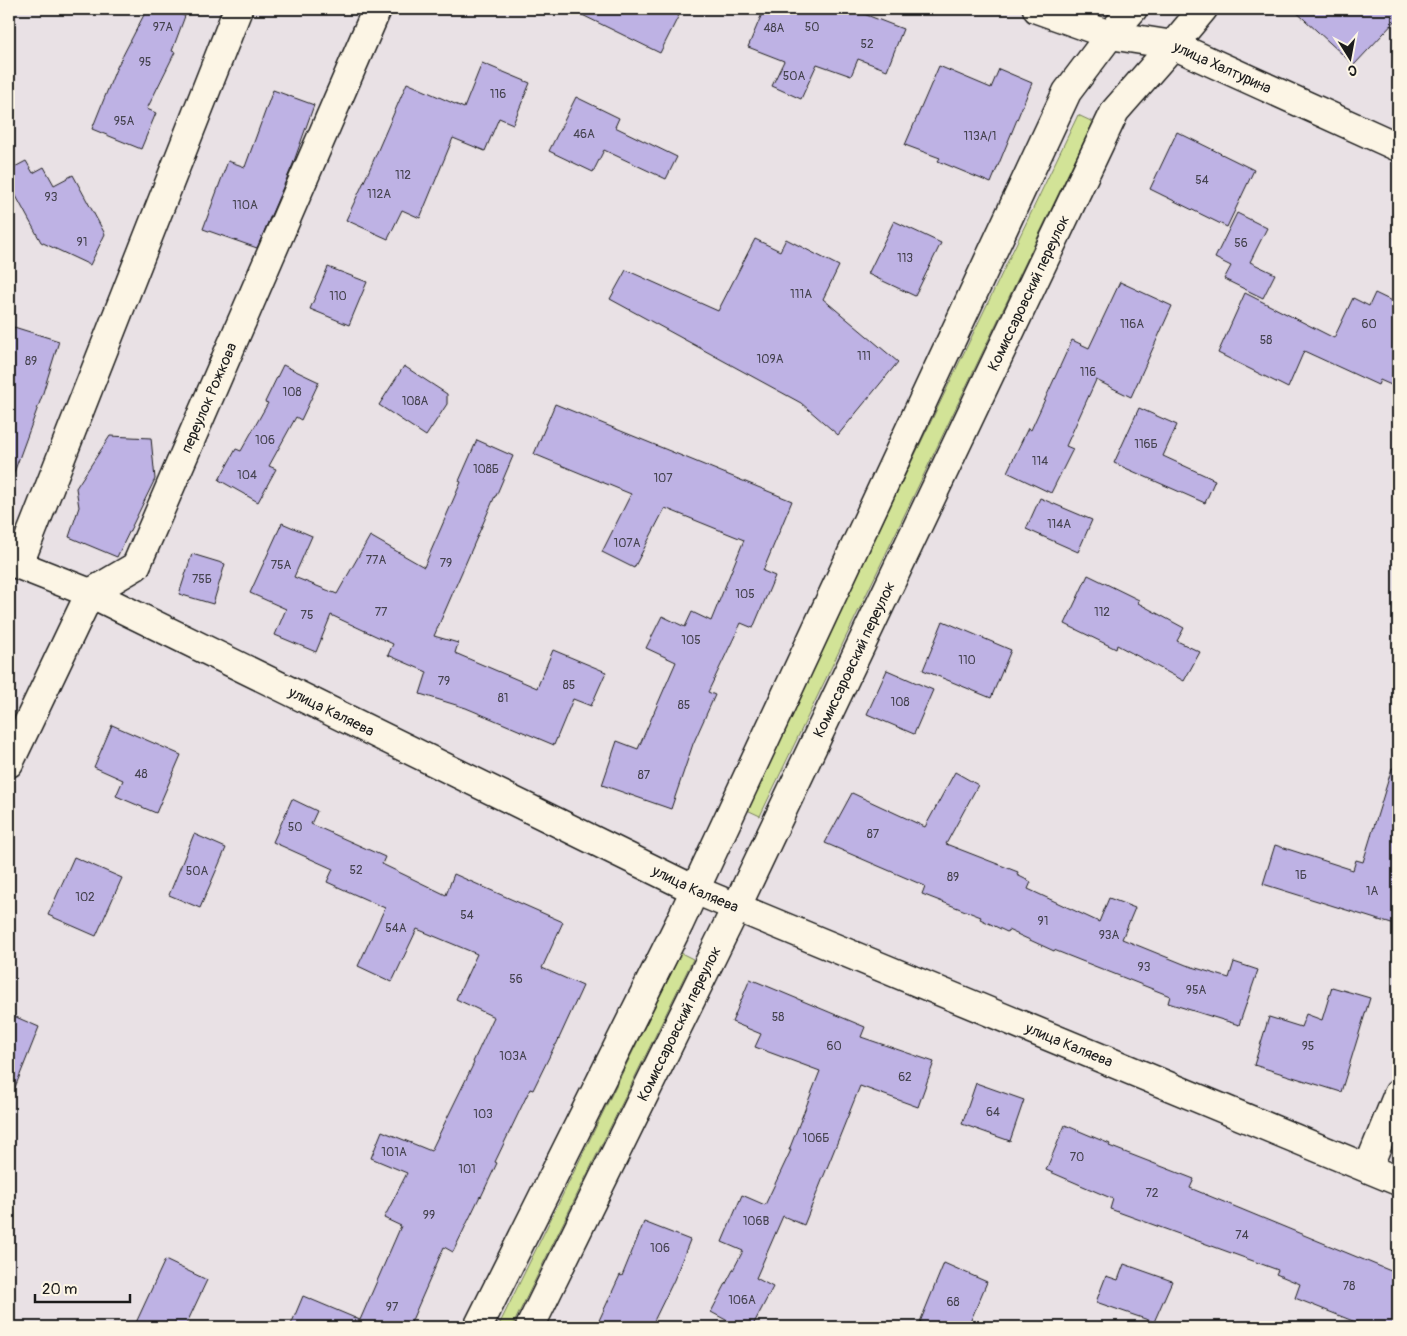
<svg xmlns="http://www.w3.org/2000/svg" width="1407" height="1336" viewBox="0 0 1407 1336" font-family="Pangolin,sans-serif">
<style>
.green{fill:#d2e397;stroke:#77805a}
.building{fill:#beb2e4;stroke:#1c1c1c}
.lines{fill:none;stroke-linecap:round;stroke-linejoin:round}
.minor-casing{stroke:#1c1c1c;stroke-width:31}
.tertiary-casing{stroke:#1c1c1c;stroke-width:31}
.primary-casing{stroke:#1c1c1c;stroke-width:31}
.minor{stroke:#fcf5e5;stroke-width:28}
.tertiary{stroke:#fcf5e5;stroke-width:28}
.primary{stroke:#fcf5e5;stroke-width:28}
.labels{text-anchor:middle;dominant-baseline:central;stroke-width:4;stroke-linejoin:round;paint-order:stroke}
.number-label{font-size:12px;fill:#44424e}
.street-label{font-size:15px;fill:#1c1c1c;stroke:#fcf5e5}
</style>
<rect width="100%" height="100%" fill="#e9e1e5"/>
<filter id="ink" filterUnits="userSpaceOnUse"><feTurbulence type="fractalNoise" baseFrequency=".02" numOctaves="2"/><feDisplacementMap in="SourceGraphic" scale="10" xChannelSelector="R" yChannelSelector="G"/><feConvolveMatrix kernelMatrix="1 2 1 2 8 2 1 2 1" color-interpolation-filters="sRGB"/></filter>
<g filter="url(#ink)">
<g class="green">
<polygon points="1078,115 1093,122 760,816 745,809"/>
<polygon points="681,953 693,959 512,1327 498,1327"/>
</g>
<g class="building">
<polygon points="147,9 166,9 185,16 172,51 175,52 147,109 156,113 141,149 92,129 116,69"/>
<polygon points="570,9 682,9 660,53"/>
<polygon points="764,9 851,9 903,29 887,70 858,59 851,76 817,64 801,99 772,86 784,61 748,47"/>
<polygon points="1293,9 1398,9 1398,18 1354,65"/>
<polygon points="482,63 530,83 513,124 499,118 485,151 453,138 420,218 402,210 388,239 346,220 368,173 407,83 464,108"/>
<polygon points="939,66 991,88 999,69 1032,83 991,183 938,161 940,158 905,145"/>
<polygon points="273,90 314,105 293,164 257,248 203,229 228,161 245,167"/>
<polygon points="576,97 619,118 615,127 677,157 666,179 604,150 593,172 549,151"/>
<polygon points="1177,132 1254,170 1227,227 1150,189"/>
<polygon points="26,161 33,173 44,167 54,185 73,175 105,234 90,265 41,242 9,183 9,170"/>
<polygon points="1237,213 1267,228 1250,262 1275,274 1263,298 1224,279 1231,266 1215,258"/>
<polygon points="894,221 941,243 915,296 868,274"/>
<polygon points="755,239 780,251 786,239 839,266 823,299 898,362 838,435 801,403 610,299 626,270 718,311"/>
<polygon points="328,267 367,282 349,325 310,309"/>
<polygon points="1120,282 1172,306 1131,397 1096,380 1066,446 1073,449 1051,493 1007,472 1028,428 1031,430 1072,340 1089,348"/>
<polygon points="1245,293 1334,338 1353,298 1369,306 1375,293 1398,304 1398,388 1380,380 1378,385 1304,351 1288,388 1218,353"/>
<polygon points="14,327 59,341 42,396 12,478 9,478 9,343"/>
<polygon points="283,365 319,382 301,420 296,417 269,466 276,469 258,502 219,480 236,449 241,451 268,403 265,402"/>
<polygon points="404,366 447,394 447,404 426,436 379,405"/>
<polygon points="555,404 792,501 763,571 775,576 753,628 741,623 708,692 715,695 693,744 671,809 602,785 617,741 638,749 676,662 646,648 662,616 685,627 692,612 711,621 744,540 665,508 634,568 602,552 631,494 534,454"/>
<polygon points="1139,408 1177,425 1163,456 1215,480 1205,503 1114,463"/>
<polygon points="110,436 151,438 155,479 117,557 69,537 79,507 76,488"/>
<polygon points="477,440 513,456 496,496 495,496 434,636 458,643 455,653 537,688 553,650 606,672 591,706 573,699 554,745 466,708 420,694 427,672 388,655 393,644 331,615 316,652 275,635 286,609 250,593 282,523 312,536 294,577 337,594 370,536 424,567 461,482 459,481"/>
<polygon points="1040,498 1092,520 1078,552 1026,529"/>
<polygon points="192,554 225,564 213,604 179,594"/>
<polygon points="1088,575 1139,600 1138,603 1184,628 1177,641 1200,652 1184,681 1117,645 1116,649 1065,624"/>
<polygon points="943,621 1011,650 991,698 923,670"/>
<polygon points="887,670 933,690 914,734 867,714"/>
<polygon points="112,725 181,755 156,813 116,796 123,780 94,767"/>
<polygon points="1392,768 1398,769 1398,926 1263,884 1275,845 1353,870 1356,860 1363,862"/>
<polygon points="955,772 978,785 946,844 1018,872 1017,875 1031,882 1028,889 1099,922 1109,898 1135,908 1122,939 1186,965 1229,978 1234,962 1258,970 1239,1025 1168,1003 1170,996 1054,950 1054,951 1008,930 1007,932 980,919 981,917 922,894 925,886 825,843 852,793 925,827"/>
<polygon points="292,799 317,811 311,824 385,857 382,864 446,895 454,874 563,922 542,968 583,986 556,1045 555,1045 533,1090 530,1089 495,1162 497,1163 481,1197 480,1196 453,1252 444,1247 409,1327 290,1327 303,1296 360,1320 401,1226 384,1218 407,1173 371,1158 382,1131 431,1151 474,1063 473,1062 494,1017 456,999 477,954 417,929 392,982 358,966 385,908 327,882 333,869 273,842"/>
<polygon points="194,834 226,848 200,908 169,895"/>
<polygon points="74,857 122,878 96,936 48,915"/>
<polygon points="750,979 865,1027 861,1037 934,1062 918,1107 860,1086 804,1225 783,1216 756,1278 773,1287 752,1327 739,1327 711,1312 743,1251 722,1242 742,1195 765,1205 791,1150 789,1150 820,1071 755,1047 761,1034 732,1022"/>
<polygon points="1332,987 1370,998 1341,1092 1254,1065 1269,1017 1301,1027 1306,1014 1322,1020"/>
<polygon points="9,1014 39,1027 10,1100 9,1099"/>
<polygon points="976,1083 1024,1100 1010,1141 962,1124"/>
<polygon points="1065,1125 1110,1144 1109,1146 1194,1179 1190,1188 1398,1274 1398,1327 1368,1327 1295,1298 1300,1284 1276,1274 1278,1270 1110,1209 1113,1199 1046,1170"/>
<polygon points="644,1222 690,1240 674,1280 651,1327 596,1327 620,1275 622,1276"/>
<polygon points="165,1260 207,1280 185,1327 134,1327"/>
<polygon points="944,1263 987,1282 968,1327 933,1327 920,1322"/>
<polygon points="1124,1264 1172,1281 1154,1322 1096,1302 1106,1276 1118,1280"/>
</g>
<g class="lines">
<defs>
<g id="minor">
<polyline points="1037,9 1110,35"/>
<path id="s1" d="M9 561 90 593 695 890 1398 1181"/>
<polyline points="19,564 238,9"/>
<path id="s2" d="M9 763 90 593 136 566 377 9"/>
<polyline points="1368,1168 1398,1094"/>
</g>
<g id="tertiary">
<path id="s3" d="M1110 35 1173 45 1398 147"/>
</g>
<g id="primary">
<polyline points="478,1327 679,924 1067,92 1110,35 1133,9"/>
<path id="s4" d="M530 1327 736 908 1115 111 1173 45 1203 9"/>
</g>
</defs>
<use href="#minor" class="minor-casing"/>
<use href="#tertiary" class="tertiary-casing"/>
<use href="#primary" class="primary-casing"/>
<use href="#minor" class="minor"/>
<use href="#tertiary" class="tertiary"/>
<use href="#primary" class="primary"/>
</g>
</g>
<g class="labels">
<g class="number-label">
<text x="163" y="27">97А</text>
<text x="812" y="27">50</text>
<text x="774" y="28">48А</text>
<text x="867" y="44">52</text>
<text x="145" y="62">95</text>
<text x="794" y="76">50А</text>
<text x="498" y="94">116</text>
<text x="124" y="121">95А</text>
<text x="584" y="134">46А</text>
<text x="980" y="136">113А/1</text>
<text x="403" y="175">112</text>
<text x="1202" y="180">54</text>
<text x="379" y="194">112А</text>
<text x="51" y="197">93</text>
<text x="245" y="205">110А</text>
<text x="82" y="242">91</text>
<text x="1241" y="243">56</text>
<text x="905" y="258">113</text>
<text x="801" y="294">111А</text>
<text x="338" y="296">110</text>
<text x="1132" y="324">116А</text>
<text x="1369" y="324">60</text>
<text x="1266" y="340">58</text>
<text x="864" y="356">111</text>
<text x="770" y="359">109А</text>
<text x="31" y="361">89</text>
<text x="1088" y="372">116</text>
<text x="292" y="392">108</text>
<text x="415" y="401">108А</text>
<text x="265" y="440">106</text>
<text x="1146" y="444">116Б</text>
<text x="1040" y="461">114</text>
<text x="486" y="469">108Б</text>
<text x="247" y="475">104</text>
<text x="663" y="478">107</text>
<text x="1059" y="524">114А</text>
<text x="627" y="543">107А</text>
<text x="376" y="560">77А</text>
<text x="446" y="563">79</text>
<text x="281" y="565">75А</text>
<text x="202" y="579">75Б</text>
<text x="745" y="594">105</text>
<text x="381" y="612">77</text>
<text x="1102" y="612">112</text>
<text x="307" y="615">75</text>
<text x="691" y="640">105</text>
<text x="967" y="660">110</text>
<text x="444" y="681">79</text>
<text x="569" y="685">85</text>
<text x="503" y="698">81</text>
<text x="900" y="702">108</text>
<text x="684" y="705">85</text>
<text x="141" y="774">48</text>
<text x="644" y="775">87</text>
<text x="295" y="827">50</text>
<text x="873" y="834">87</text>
<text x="356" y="870">52</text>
<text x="197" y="871">50А</text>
<text x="1301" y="875">1Б</text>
<text x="953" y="877">89</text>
<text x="1372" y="891">1А</text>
<text x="85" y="897">102</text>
<text x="467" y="915">54</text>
<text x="1043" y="921">91</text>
<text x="396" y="928">54А</text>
<text x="1109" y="935">93А</text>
<text x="1144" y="967">93</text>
<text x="516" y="979">56</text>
<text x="1196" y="990">95А</text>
<text x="778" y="1017">58</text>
<text x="834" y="1046">60</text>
<text x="1308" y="1046">95</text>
<text x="513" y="1056">103А</text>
<text x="905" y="1077">62</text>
<text x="993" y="1112">64</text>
<text x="483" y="1114">103</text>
<text x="816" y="1138">106Б</text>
<text x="394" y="1152">101А</text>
<text x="1077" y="1157">70</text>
<text x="467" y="1169">101</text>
<text x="1152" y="1193">72</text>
<text x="429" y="1215">99</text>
<text x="756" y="1221">106В</text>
<text x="1242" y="1235">74</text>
<text x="660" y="1248">106</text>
<text x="1349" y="1286">78</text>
<text x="742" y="1300">106А</text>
<text x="953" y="1302">68</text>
<text x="392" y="1307">97</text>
</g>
<g class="street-label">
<text stroke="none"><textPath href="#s3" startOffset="118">улица Халтурина</textPath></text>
<text stroke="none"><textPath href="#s4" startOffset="1148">Комиссаровский переулок</textPath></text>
<text stroke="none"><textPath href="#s2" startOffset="425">переулок Рожкова</textPath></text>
<text stroke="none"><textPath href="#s4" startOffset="742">Комиссаровский переулок</textPath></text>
<text stroke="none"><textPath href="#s1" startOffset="356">улица Каляева</textPath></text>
<text stroke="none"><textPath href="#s1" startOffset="761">улица Каляева</textPath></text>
<text stroke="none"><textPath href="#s4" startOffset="338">Комиссаровский переулок</textPath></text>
<text stroke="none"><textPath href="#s1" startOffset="1166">улица Каляева</textPath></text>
</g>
</g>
<rect width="1407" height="1336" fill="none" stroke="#fcf5e5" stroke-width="30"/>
<rect x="15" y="15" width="1377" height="1306" fill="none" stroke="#1c1c1c" stroke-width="2" filter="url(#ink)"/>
<g transform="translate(1350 58) rotate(169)" stroke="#fcf5e5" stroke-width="4" paint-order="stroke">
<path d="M0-4L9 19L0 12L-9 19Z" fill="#1c1c1c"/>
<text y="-8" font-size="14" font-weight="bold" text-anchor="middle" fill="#1c1c1c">С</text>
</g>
<path d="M35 1294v8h95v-8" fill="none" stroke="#1c1c1c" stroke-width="2.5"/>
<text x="42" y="1294" font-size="15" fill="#1c1c1c" stroke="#fcf5e5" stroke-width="4" paint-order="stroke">20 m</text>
</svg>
